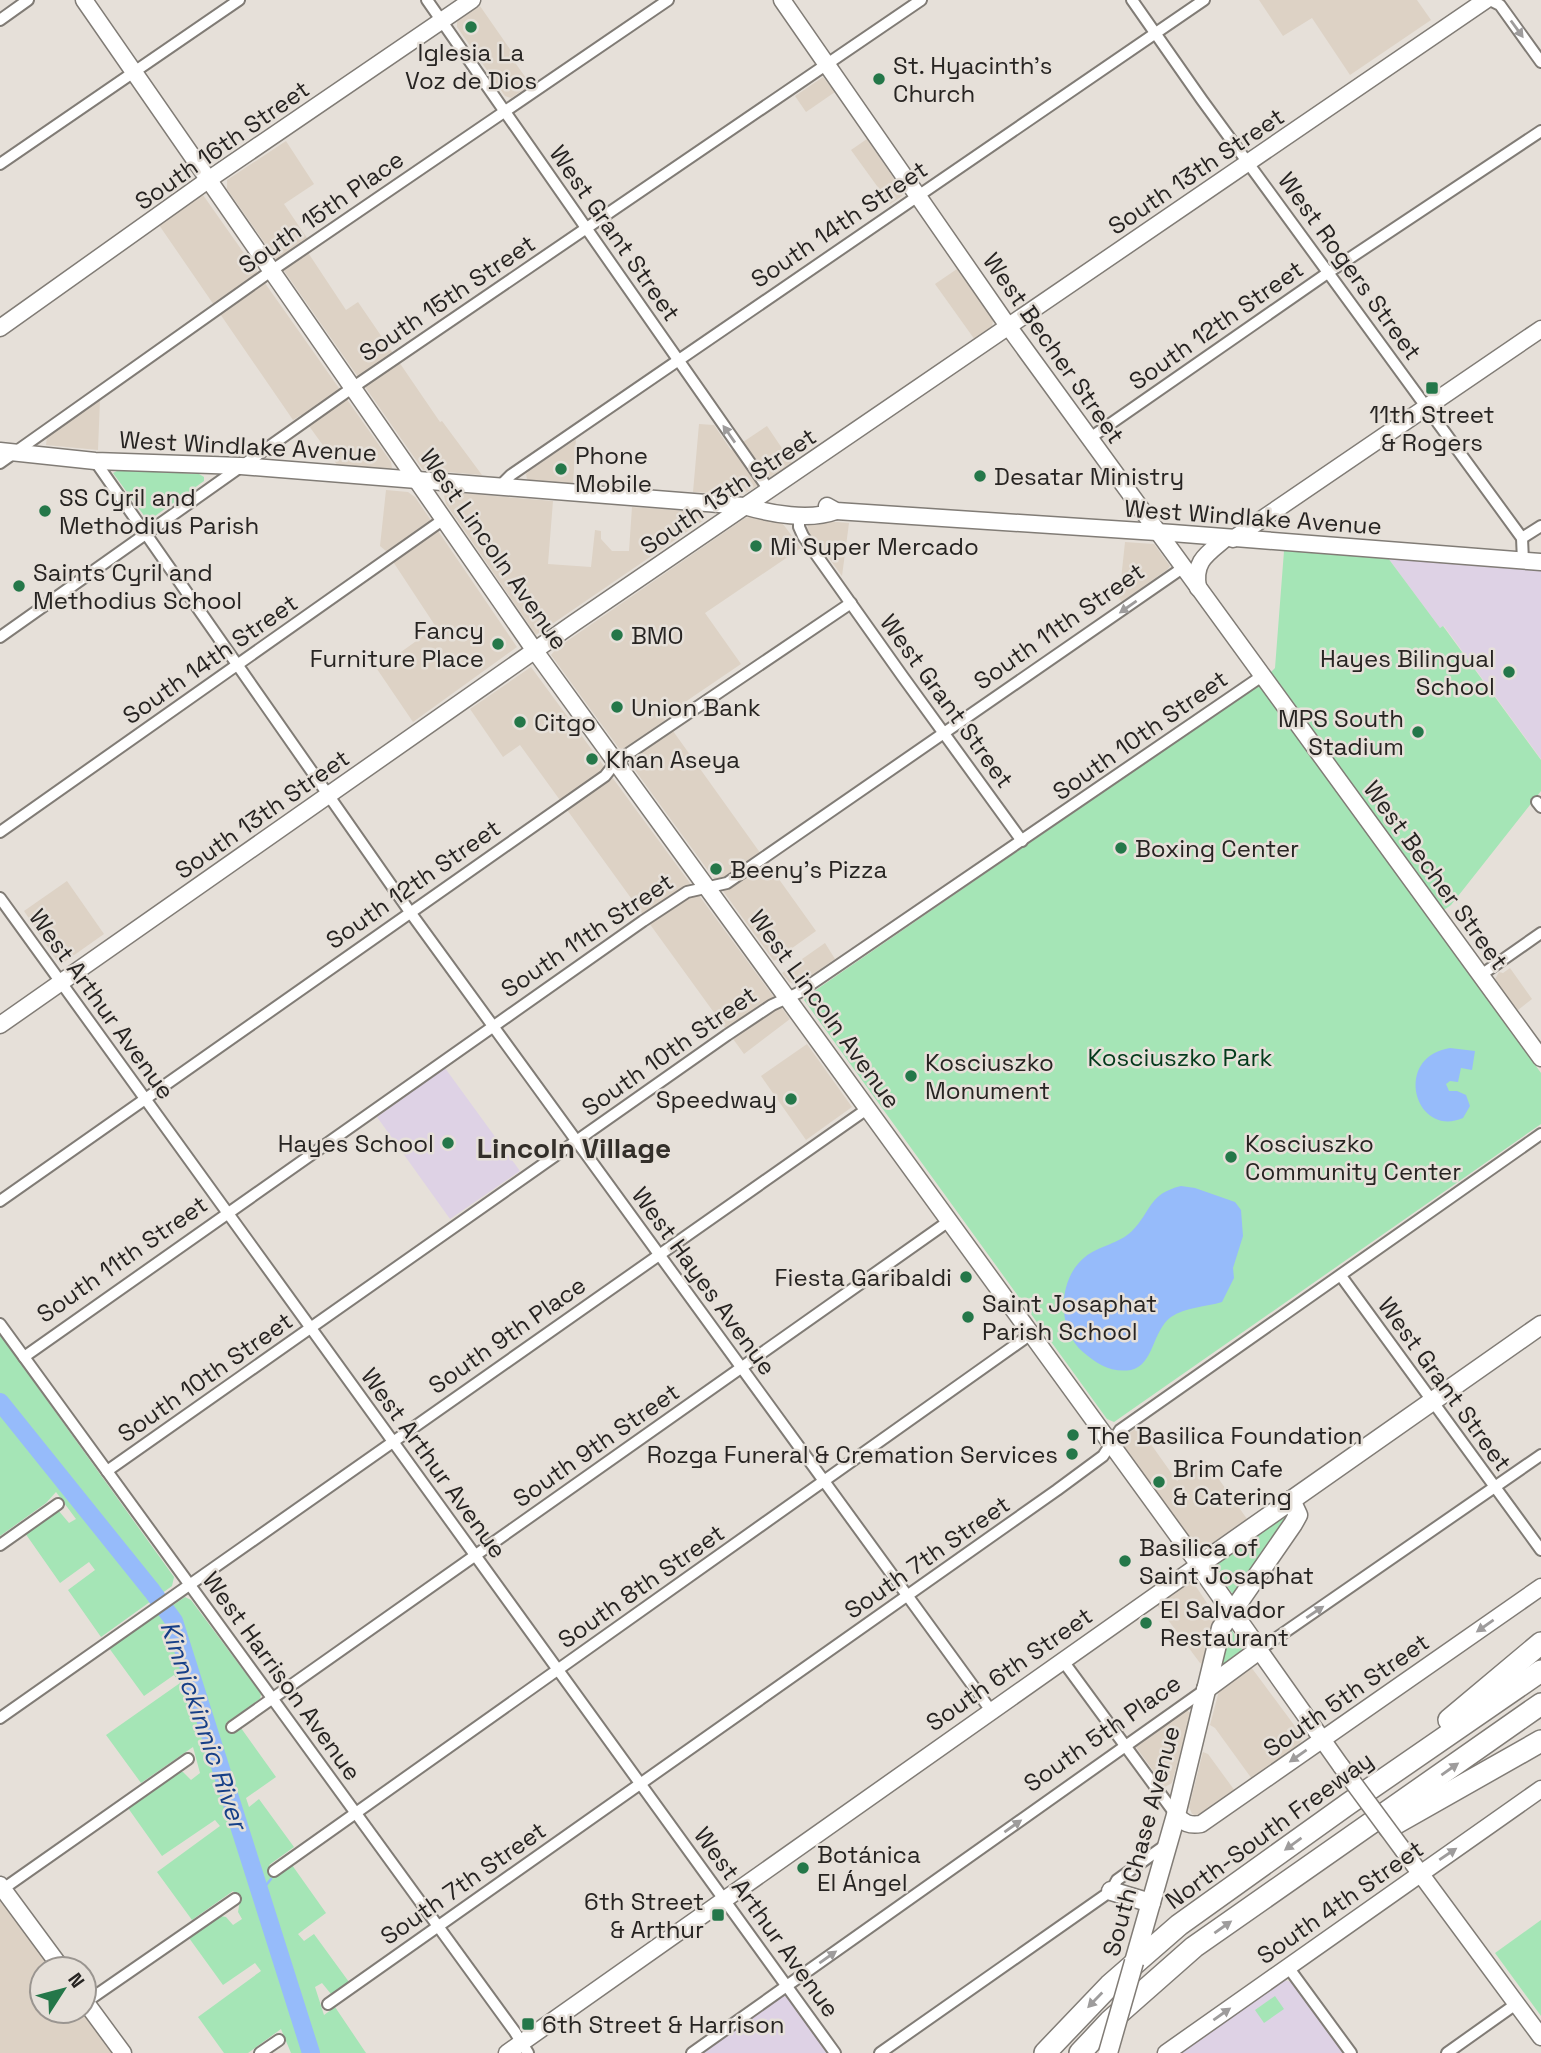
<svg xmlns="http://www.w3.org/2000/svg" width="1541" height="2053" viewBox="0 0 1541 2053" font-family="'Space Grotesk',sans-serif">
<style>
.built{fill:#ddd2c5}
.education{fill:#ded2e5}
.green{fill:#a5e5b6}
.water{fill:#96bbfa}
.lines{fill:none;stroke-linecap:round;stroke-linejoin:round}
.stream{stroke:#96bbfa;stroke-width:2.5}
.river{stroke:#96bbfa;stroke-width:18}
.street-casing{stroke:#817c76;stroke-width:14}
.secondary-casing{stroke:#817c76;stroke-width:19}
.primary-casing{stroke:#817c76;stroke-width:21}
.highway-casing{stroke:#817c76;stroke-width:24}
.street{stroke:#fff;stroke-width:10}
.secondary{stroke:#fff;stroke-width:16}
.primary{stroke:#fff;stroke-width:18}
.highway{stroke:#fff;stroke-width:21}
.secondary-bridge-casing{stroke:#817c76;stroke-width:19;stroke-linecap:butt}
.primary-bridge-casing{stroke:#817c76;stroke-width:21;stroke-linecap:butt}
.secondary-bridge{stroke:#fff;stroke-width:16}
.primary-bridge{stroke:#fff;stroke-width:18}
.oneway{fill:#9e9c9c}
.poi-dot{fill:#247749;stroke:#e6e0d9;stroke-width:2.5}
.labels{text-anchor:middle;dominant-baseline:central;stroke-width:5;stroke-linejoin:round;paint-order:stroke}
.poi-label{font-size:24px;fill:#272422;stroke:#e6e0d9;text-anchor:start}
.street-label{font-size:24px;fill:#272422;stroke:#e6e0d9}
.park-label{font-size:24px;fill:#023a1b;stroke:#e6e0d9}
.water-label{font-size:26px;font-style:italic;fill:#163f87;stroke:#e6e0d9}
.quarter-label{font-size:28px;font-weight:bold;fill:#332f2a;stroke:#e6e0d9}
</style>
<rect width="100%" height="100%" fill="#e6e0d9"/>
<g class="built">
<polygon points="1259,0 1417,0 1431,20 1350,75 1312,18 1283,36"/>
<polygon points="480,6 514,55 511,57 531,85 511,98 505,96 457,27 457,21"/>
<polygon points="823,77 835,92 806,112 795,96"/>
<polygon points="867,139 903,192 902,196 890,204 851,150"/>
<polygon points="286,141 314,184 284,204 307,238 301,242 346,310 358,302 440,422 442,421 482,475 423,470 227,189 227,180"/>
<polygon points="203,195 391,462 392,468 387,470 338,466 301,415 293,420 159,225"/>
<polygon points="957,269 993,320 992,328 975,340 935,284"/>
<polygon points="100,400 98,450 46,445 47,437"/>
<polygon points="699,424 714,425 731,450 767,426 792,463 743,495 693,492"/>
<polygon points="576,439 573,484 534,483 527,479 526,474 530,470"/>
<polygon points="386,490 408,492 415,497 517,647 413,722 377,669 436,627 386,551 380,546"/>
<polygon points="448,492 553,501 548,564 591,567 595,530 601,531 601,539 612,551 629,551 632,507 703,512 707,518 536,635 446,504 444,496"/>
<polygon points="752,516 780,520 801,548 705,613 741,664 663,717 816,931 774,961 551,655 557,648 745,518"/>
<polygon points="813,520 849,523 842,576 815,539 807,532 808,523"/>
<polygon points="1125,542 1154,544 1170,566 1168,569 1122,602 1119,598"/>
<polygon points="531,667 790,1019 744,1054 520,745 503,757 470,709"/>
<polygon points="67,881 104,934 60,965 24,911"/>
<polygon points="825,943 835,959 808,978 794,984 789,982 782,973"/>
<polygon points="1510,968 1532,999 1518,1010 1494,981 1499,972 1503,973"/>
<polygon points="807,1044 852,1107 806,1140 761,1076"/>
<polygon points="1138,1426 1177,1481 1206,1461 1247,1519 1199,1552 1120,1441"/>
<polygon points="1189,1583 1195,1585 1217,1618 1203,1664 1200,1663 1157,1605"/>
<polygon points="1251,1667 1300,1733 1302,1740 1298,1746 1252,1779 1215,1728 1210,1725 1220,1687"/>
<polygon points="1186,1710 1191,1713 1172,1783 1165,1787 1136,1747"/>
<polygon points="1203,1752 1208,1754 1235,1791 1198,1816 1192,1814 1189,1807"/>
<polygon points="0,1897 53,1969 42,1969 42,2011 83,2011 114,2053 0,2053"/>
</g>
<g class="education">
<polygon points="1388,558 1541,570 1541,759 1444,626 1440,628"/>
<polygon points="445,1068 520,1171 450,1219 377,1117"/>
<polygon points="1284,1980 1291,1982 1343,2053 1178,2053"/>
<polygon points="782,1996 788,1997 828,2053 702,2053"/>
</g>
<g class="green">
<polygon points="119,470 199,474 204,477 204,481 148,521 113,473"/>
<polygon points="1284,551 1388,558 1440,628 1443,626 1541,760 1541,791 1451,905 1444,910 1280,684 1276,684 1269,674 1275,668"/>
<polygon points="1259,685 1267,691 1266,695 1462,964 1466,965 1487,993 1486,997 1541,1073 1541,1124 1114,1422 1107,1419 804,1000 810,994"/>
<polygon points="0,1335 174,1577 172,1586 101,1637 68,1590 95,1570 89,1562 60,1583 25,1533 58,1510 69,1523 76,1519 56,1492 46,1503 0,1536"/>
<polygon points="1289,1513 1291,1513 1235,1597 1216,1571 1215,1566"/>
<polygon points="185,1597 191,1600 261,1694 260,1699 226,1723 233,1733 241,1728 276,1777 246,1798 249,1807 259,1799 294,1847 269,1865 276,1876 292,1865 326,1913 298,1934 304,1941 314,1934 349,1982 331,1994 322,1983 315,1987 324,2015 335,2007 366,2053 291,2053 281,2029 248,2053 224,2053 198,2017 261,1971 255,1963 223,1985 189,1938 220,1916 226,1917 233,1925 242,1919 238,1912 240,1900 233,1891 192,1920 157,1872 220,1826 215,1820 162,1856 128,1808 180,1772 183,1772 191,1780 200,1773 193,1747 141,1783 106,1735 180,1683 174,1675 144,1696 109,1648"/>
<polygon points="1230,1628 1241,1644 1242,1652 1218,1671"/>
<polygon points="1541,1920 1541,2016 1495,1953"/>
<polygon points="1275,1996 1284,2009 1264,2023 1255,2010"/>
</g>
<g class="water">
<path d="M1450 1048 1475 1051 1472 1070 1461 1068 1458 1082 1450 1081 1446 1084 1449 1091H1457L1466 1095 1470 1106 1463 1118C1415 1139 1392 1057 1450 1048Z"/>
<path d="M1181 1186 1195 1188 1235 1202 1241 1210 1243 1236 1233 1268 1234 1278 1222 1302C1206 1307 1185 1307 1171 1317 1152 1331 1154 1365 1131 1370 1111 1373 1097 1364 1083 1352 1057 1330 1057 1279 1085 1257 1100 1245 1119 1244 1132 1231 1152 1211 1148 1194 1181 1186Z"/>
</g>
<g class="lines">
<polyline class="stream" points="259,1894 271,1879"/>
<polyline class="river" points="0,1402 152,1591 174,1621 311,2053"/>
<defs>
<g id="street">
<polyline points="427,0 769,490"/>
<polyline points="1132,0 1202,100 1522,538 1523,561"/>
<polyline points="1490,0 1500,5 1541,62"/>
<polyline points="0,20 28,0"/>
<polyline points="0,164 239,0"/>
<polyline points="1090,438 1329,272 1541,131"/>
<polyline points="95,461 410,912 992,1712"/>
<polyline points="0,463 271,271 668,0"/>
<polyline points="500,486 511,475 1204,0"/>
<polyline points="799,514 799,527 803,536 903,677 1022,841"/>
<polyline points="1522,538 1541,526"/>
<polyline points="0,637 352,388 921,0"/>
<polyline points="1537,802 1541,807"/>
<polyline points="0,832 444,519"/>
<polyline points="0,898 835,2053"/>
<polyline points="1481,975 1541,933"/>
<polyline points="0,1201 605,776 616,762 851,603"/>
<polyline points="1341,1276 1541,1550"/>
<polyline points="0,1324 515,2032 528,2053"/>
<polyline points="24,1357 643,921 687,892 727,883 1184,567"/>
<polyline points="107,1471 727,1035 772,1005 798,993 1262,676"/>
<polyline points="0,1545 58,1504"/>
<polyline points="1259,1650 1541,1455"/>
<polyline points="1063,1661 1176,1815"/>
<polyline points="0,1718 867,1109"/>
<polyline points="232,1727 949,1221"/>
<polyline points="274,1871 1031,1334"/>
<polyline points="3,1889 188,1759"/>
<polyline points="1288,1967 1351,2053"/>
<polyline points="86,2002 235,1899"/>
<polyline points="328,2004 1057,1490 1103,1456 1120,1430 1541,1134"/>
<polyline points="260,2053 279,2040"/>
<polyline points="692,2053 1206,1689"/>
<polyline points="880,2053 1111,1891 1117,1880 1167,1844"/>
<polyline points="1447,2053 1516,2004"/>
</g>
<g id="secondary">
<polyline points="84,0 535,651 1199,1565 507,2053"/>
<polyline points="782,0 1008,326 1541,1058"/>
<polyline points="0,328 208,180 472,0"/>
<path d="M0 451 95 461 241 466 744 506C771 514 810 521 836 511"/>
<polyline points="827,506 836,511 1172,533 1541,562"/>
<polyline points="1233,539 1541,329"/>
<path d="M1198 588C1193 561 1207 554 1226 538"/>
<polyline points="0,1025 574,623 1486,0"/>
<polyline points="1259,1650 1341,1766"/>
<path d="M1176 1815C1184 1823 1189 1826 1201 1824L1541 1587"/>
<polyline points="1403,1850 1541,2037"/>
<polyline points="0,1885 62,1969"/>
<polyline points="84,2000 123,2053"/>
<polyline points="1166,2053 1541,1789"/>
</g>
<g id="primary">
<polyline points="1206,1689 1259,1650 1199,1565 1541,1325"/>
<polyline points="1111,1891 1151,1903"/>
<polyline points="1134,1962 1176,1815 1221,1628 1293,1524 1298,1515 1291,1500"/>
</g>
<g id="highway">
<polyline points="1449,1720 1541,1643"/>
<polyline points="1389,1827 1541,1741"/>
<polyline points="1045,2053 1110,1985 1179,1925 1348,1804 1541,1671"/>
<polyline points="1080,2053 1110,2021 1194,1947 1541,1704"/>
</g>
</defs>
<use href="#street" class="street-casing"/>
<use href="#secondary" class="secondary-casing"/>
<use href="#primary" class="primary-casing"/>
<use href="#highway" class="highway-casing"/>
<use href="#street" class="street"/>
<use href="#secondary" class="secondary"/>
<use href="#primary" class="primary"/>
<use href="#highway" class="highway"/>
<defs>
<polyline id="secondary-bridge" points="1341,1766 1403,1850"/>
<polyline id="primary-bridge" points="1108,2053 1134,1962"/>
</defs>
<use href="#secondary-bridge" class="secondary-bridge-casing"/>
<use href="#primary-bridge" class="primary-bridge-casing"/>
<use href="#secondary-bridge" class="secondary-bridge"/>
<use href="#primary-bridge" class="primary-bridge"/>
</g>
<defs><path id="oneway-solid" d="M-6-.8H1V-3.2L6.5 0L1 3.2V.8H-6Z" transform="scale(1.75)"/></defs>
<g class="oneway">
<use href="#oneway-solid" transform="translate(1517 29) rotate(54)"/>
<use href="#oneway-solid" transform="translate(729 434) rotate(-125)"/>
<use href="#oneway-solid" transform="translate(1128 607) rotate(145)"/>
<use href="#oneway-solid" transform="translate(1315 1612) rotate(-34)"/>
<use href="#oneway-solid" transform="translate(1485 1626) rotate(145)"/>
<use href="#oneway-solid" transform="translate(1298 1756) rotate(145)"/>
<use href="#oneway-solid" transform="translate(1450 1769) rotate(-35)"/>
<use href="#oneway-solid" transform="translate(1013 1826) rotate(-35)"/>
<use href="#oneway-solid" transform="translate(1293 1844) rotate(144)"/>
<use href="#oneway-solid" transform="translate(1448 1854) rotate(-34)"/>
<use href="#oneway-solid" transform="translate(1223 1927) rotate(-35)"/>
<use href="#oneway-solid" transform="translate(828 1957) rotate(-35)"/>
<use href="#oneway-solid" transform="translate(1095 2000) rotate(134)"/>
<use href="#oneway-solid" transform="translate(1222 2014) rotate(-35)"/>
</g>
<g class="poi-dot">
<circle cx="471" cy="27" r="7"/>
<circle cx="879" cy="79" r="7"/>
<rect x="1425" y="381" width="14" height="14" rx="3.5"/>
<circle cx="561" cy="469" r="7"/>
<circle cx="980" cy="476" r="7"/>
<circle cx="45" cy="511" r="7"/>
<circle cx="756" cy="546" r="7"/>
<circle cx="19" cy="586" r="7"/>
<circle cx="617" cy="635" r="7"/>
<circle cx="498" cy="644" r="7"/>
<circle cx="1509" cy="672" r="7"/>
<circle cx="617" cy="707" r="7"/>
<circle cx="520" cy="722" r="7"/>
<circle cx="1418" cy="732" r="7"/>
<circle cx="592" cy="759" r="7"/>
<circle cx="1121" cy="848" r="7"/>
<circle cx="716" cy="869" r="7"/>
<circle cx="911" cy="1076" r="7"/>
<circle cx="791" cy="1099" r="7"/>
<circle cx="448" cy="1143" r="7"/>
<circle cx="1231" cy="1157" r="7"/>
<circle cx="966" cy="1277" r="7"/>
<circle cx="968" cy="1317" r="7"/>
<circle cx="1073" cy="1435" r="7"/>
<circle cx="1072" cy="1454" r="7"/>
<circle cx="1159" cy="1482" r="7"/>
<circle cx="1125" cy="1561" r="7"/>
<circle cx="1146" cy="1623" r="7"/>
<circle cx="803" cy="1868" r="7"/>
<rect x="711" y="1908" width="14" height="14" rx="3.5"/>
<rect x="521" y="2017" width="14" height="14" rx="3.5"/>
</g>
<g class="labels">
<g class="poi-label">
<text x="471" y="52" text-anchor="middle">Iglesia La<tspan x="471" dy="28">Voz de Dios</tspan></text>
<text x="893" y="65">St. Hyacinth's<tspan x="893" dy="28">Church</tspan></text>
<text x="1432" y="414" text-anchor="middle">11th Street<tspan x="1432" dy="28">&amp; Rogers</tspan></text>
<text x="575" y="455">Phone<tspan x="575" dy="28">Mobile</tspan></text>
<text x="994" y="476">Desatar Ministry</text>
<text x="59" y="497">SS Cyril and<tspan x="59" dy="28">Methodius Parish</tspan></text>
<text x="770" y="546">Mi Super Mercado</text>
<text x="33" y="572">Saints Cyril and<tspan x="33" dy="28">Methodius School</tspan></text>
<text x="484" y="630" text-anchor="end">Fancy<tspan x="484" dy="28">Furniture Place</tspan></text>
<text x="631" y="635">BMO</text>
<text x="1495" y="658" text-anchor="end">Hayes Bilingual<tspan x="1495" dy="28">School</tspan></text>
<text x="631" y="707">Union Bank</text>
<text x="1404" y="718" text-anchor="end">MPS South<tspan x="1404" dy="28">Stadium</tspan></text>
<text x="534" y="722">Citgo</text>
<text x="606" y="759">Khan Aseya</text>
<text x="1135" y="848">Boxing Center</text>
<text x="730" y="869">Beeny's Pizza</text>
<text x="925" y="1062">Kosciuszko<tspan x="925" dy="28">Monument</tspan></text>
<text x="777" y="1099" text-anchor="end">Speedway</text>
<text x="434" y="1143" text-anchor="end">Hayes School</text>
<text x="1245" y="1143">Kosciuszko<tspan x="1245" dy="28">Community Center</tspan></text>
<text x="952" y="1277" text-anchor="end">Fiesta Garibaldi</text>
<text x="982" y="1303">Saint Josaphat<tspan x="982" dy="28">Parish School</tspan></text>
<text x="1087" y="1435">The Basilica Foundation</text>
<text x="1058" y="1454" text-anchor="end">Rozga Funeral &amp; Cremation Services</text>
<text x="1173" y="1468">Brim Cafe<tspan x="1173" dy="28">&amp; Catering</tspan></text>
<text x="1139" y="1547">Basilica of<tspan x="1139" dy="28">Saint Josaphat</tspan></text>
<text x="1160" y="1609">El Salvador<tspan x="1160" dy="28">Restaurant</tspan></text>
<text x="817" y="1854">Botánica<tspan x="817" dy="28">El Ángel</tspan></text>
<text x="704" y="1901" text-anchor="end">6th Street<tspan x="704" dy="28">&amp; Arthur</tspan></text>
<text x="542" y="2024">6th Street &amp; Harrison</text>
</g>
<g class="street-label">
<text transform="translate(222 145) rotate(-35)">South 16th Street</text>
<text transform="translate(1196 171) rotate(-34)">South 13th Street</text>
<text transform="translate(321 212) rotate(-35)">South 15th Place</text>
<text transform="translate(839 224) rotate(-34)">South 14th Street</text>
<text transform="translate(615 233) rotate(55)">West Grant Street</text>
<text transform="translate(1350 266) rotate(54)">West Rogers Street</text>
<text transform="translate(447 298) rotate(-34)">South 15th Street</text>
<text transform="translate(1216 325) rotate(-35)">South 12th Street</text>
<text transform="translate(1054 348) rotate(55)">West Becher Street</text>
<text transform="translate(248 446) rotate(3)">West Windlake Avenue</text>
<text transform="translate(728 491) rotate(-34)">South 13th Street</text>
<text transform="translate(1253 517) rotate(4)">West Windlake Avenue</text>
<text transform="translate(494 549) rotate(55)">West Lincoln Avenue</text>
<text transform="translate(1059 626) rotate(-35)">South 11th Street</text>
<text transform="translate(210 659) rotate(-35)">South 14th Street</text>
<text transform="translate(947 701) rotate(54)">West Grant Street</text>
<text transform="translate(1140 735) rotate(-35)">South 10th Street</text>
<text transform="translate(262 814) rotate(-35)">South 13th Street</text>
<text transform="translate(1436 875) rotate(54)">West Becher Street</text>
<text transform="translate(413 884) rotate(-35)">South 12th Street</text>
<text transform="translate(587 935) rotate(-34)">South 11th Street</text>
<text transform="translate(102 1004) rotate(54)">West Arthur Avenue</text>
<text transform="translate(825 1009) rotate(54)">West Lincoln Avenue</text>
<text transform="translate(669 1051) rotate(-35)">South 10th Street</text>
<text transform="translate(122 1259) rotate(-35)">South 11th Street</text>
<text transform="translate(704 1281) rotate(54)">West Hayes Avenue</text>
<text transform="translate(507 1335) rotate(-35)">South 9th Place</text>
<text transform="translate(205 1377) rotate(-35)">South 10th Street</text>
<text transform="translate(1445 1384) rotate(54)">West Grant Street</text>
<text transform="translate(596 1445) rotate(-35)">South 9th Street</text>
<text transform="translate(434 1463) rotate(54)">West Arthur Avenue</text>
<text transform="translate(927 1557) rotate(-35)">South 7th Street</text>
<text transform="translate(641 1586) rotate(-35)">South 8th Street</text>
<text transform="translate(1009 1669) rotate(-35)">South 6th Street</text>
<text transform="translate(282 1676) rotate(54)">West Harrison Avenue</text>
<text transform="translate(1346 1695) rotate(-35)">South 5th Street</text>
<text transform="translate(1102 1733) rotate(-35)">South 5th Place</text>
<text transform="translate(1269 1830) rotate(-36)">North-South Freeway</text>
<text transform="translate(1141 1841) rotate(-75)">South Chase Avenue</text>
<text transform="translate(463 1883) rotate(-35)">South 7th Street</text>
<text transform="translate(1340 1902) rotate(-35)">South 4th Street</text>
<text transform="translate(767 1922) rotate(54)">West Arthur Avenue</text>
</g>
<g class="park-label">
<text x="1180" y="1057">Kosciuszko Park</text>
</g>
<g class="water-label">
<text transform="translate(204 1725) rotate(71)">Kinnickinnic River</text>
</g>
<g class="quarter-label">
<text x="574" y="1148">Lincoln Village</text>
</g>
</g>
<g transform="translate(63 1990) rotate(54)"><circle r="33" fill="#e6e0d9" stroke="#9a9590" stroke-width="2"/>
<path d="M0-5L12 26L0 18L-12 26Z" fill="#247749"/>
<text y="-10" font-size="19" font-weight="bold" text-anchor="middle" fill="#272422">N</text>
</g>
</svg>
